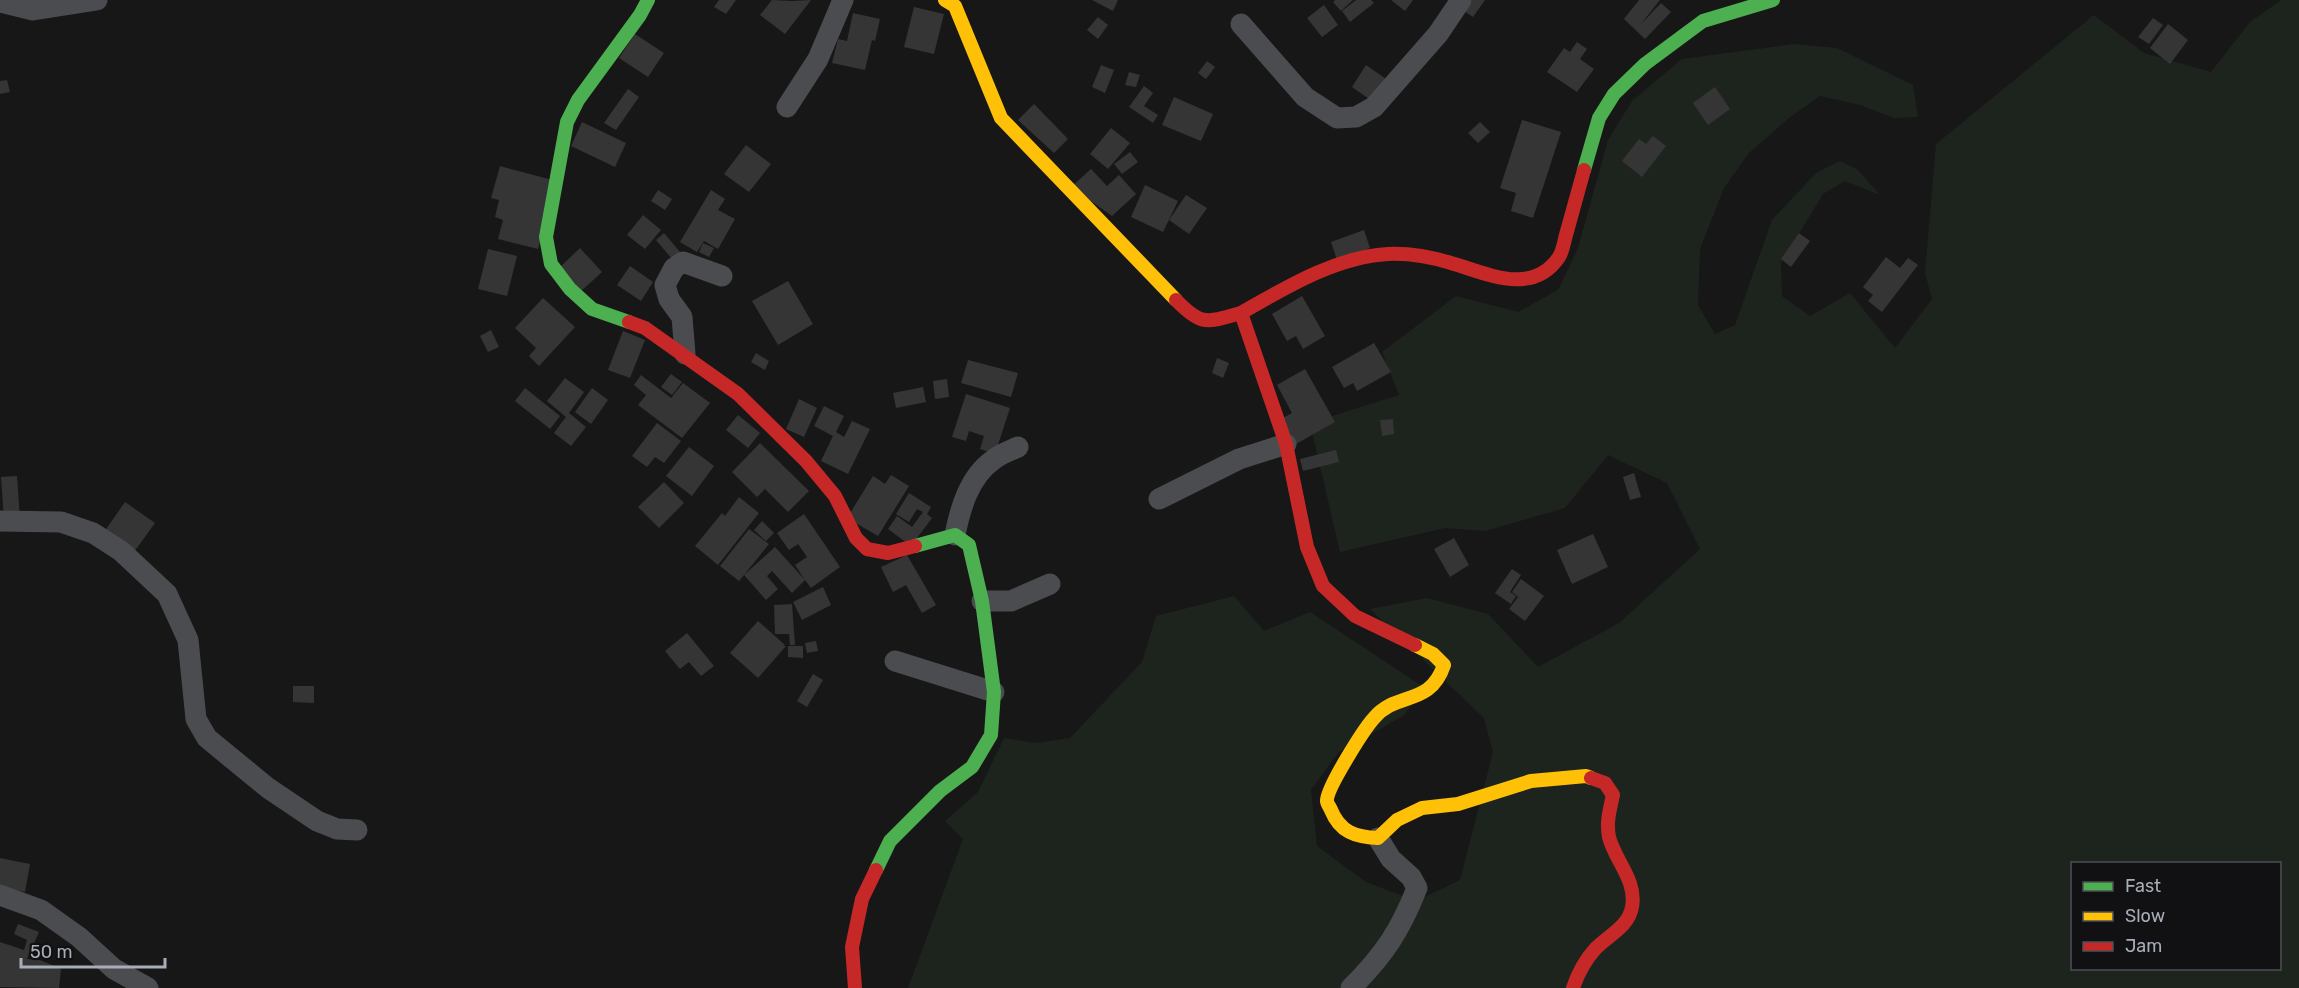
<svg xmlns="http://www.w3.org/2000/svg" width="2299" height="988" viewBox="0 0 2299 988" font-family="Rubik,sans-serif">
<style>
.green{fill:#1d241e;fill-rule:evenodd}
.building{fill:#353536}
.lines{fill:none;stroke-linecap:round;stroke-linejoin:round}
.street{stroke:#4b4c50;stroke-width:21}
.fast{stroke:#4caf50;stroke-width:14}
.slow{stroke:#ffc107;stroke-width:14}
.jam{stroke:#c62828;stroke-width:14}
</style>
<rect width="100%" height="100%" fill="#171717"/>
<path class="green" d="M2281 0H2299V988H908L963 839 945 821 978 792 1004 738 1036 743 1070 738 1142 662 1156 616 1234 596 1264 631 1310 612 1425 688 1403 716 1338 753 1311 790 1317 846 1366 882 1416 901 1460 880 1493 752 1484 718 1370 609 1427 598 1488 614 1538 667 1619 623 1700 549 1667 483 1608 455 1565 508 1485 531 1445 528 1340 552 1310 423 1399 395 1382 352 1456 296 1518 312 1558 290 1578 248 1608 140 1632 101 1682 59 1794 44 1837 48 1913 85 1918 117 1894 118 1860 105 1820 96 1789 118 1749 153 1724 188 1700 249 1698 305 1715 334 1735 325 1772 220 1816 173 1840 161 1858 170 1880 195 1845 181 1823 194 1781 263 1782 296 1810 316 1850 293 1895 348 1932 299 1925 273 1936 144 2094 15 2144 53 2211 72 2250 22ZM2072 864H2280V968H2072Z"/>
<g class="building">
<polygon points="719,0 736,0 726,14 714,7"/>
<polygon points="772,0 792,1 811,0 785,34 760,15"/>
<polygon points="1092,0 1118,0 1113,11"/>
<polygon points="1335,0 1353,0 1341,11 1333,2"/>
<polygon points="1356,0 1371,0 1374,3 1350,22 1342,11"/>
<polygon points="1391,0 1413,0 1405,11"/>
<polygon points="1472,0 1485,0 1473,17 1464,11"/>
<polygon points="1639,0 1660,0 1640,25 1661,3 1671,12 1645,39 1624,19"/>
<polygon points="1324,5 1338,25 1322,37 1307,18"/>
<polygon points="914,7 944,14 934,54 904,47"/>
<polygon points="853,13 880,19 875,41 872,40 865,70 832,63 838,39 847,41"/>
<polygon points="1098,17 1108,25 1098,39 1087,30"/>
<polygon points="2153,18 2163,25 2149,44 2138,37"/>
<polygon points="2168,24 2188,40 2170,64 2150,48"/>
<polygon points="635,34 664,53 648,77 619,58"/>
<polygon points="1577,42 1587,49 1580,59 1594,69 1577,92 1547,72 1564,48 1570,52"/>
<polygon points="1207,61 1215,67 1206,79 1198,73"/>
<polygon points="1101,65 1114,70 1105,93 1092,87"/>
<polygon points="1366,65 1389,81 1375,103 1352,87"/>
<polygon points="1129,72 1140,75 1136,87 1125,85"/>
<polygon points="7,80 10,92 0,94 0,81"/>
<polygon points="1144,86 1153,93 1144,106 1158,115 1153,123 1129,107"/>
<polygon points="1715,87 1730,109 1708,125 1693,103"/>
<polygon points="628,89 639,97 616,130 604,123"/>
<polygon points="1174,97 1213,114 1201,141 1162,125"/>
<polygon points="1034,104 1068,139 1054,153 1018,120"/>
<polygon points="1522,120 1561,132 1533,218 1511,211 1516,193 1500,188"/>
<polygon points="582,122 626,143 615,167 571,146"/>
<polygon points="1480,122 1490,132 1478,143 1468,133"/>
<polygon points="1111,128 1130,143 1108,169 1090,154"/>
<polygon points="1653,136 1666,146 1642,177 1622,161 1639,139 1646,144"/>
<polygon points="746,145 771,164 749,192 724,174"/>
<polygon points="1130,152 1138,162 1122,174 1114,164"/>
<polygon points="500,166 556,181 538,249 498,239 503,220 495,217 499,200 491,198"/>
<polygon points="1091,169 1107,186 1119,175 1136,194 1112,216 1071,187"/>
<polygon points="1145,185 1178,201 1163,232 1131,217"/>
<polygon points="658,190 672,199 665,210 651,201"/>
<polygon points="711,190 725,199 718,210 735,219 718,249 704,241 697,252 680,242"/>
<polygon points="1186,195 1207,208 1189,234 1169,220"/>
<polygon points="643,215 661,230 645,249 627,235"/>
<polygon points="1364,230 1370,248 1337,260 1331,242"/>
<polygon points="664,233 680,252 672,259 656,240"/>
<polygon points="1799,233 1810,241 1791,267 1781,259"/>
<polygon points="703,243 714,248 709,257 699,252"/>
<polygon points="580,248 602,272 579,293 558,269"/>
<polygon points="488,249 517,256 507,296 478,289"/>
<polygon points="1886,257 1900,268 1908,258 1918,265 1882,312 1868,301 1873,295 1863,287"/>
<polygon points="630,266 653,282 641,301 617,285"/>
<polygon points="788,281 813,324 778,345 752,301"/>
<polygon points="1302,296 1325,336 1303,349 1296,336 1287,341 1272,314"/>
<polygon points="543,298 575,327 539,366 529,356 536,348 515,328"/>
<polygon points="491,330 499,347 488,352 480,336"/>
<polygon points="623,331 645,340 630,378 608,370"/>
<polygon points="1374,343 1391,372 1357,391 1353,383 1344,388 1332,367"/>
<polygon points="756,353 769,361 765,370 751,362"/>
<polygon points="1217,358 1229,363 1223,378 1212,373"/>
<polygon points="968,360 1018,373 1011,397 961,383"/>
<polygon points="1305,369 1335,422 1296,444 1281,419 1292,413 1277,385"/>
<polygon points="671,374 682,382 672,395 661,387"/>
<polygon points="641,375 671,398 683,383 710,403 682,438 638,405 646,395 634,385"/>
<polygon points="565,378 584,392 569,413 586,427 571,446 554,433 566,417 547,401"/>
<polygon points="947,379 949,397 935,399 933,381"/>
<polygon points="923,387 926,402 896,408 893,393"/>
<polygon points="525,388 560,416 550,429 515,401"/>
<polygon points="592,388 608,400 591,424 575,412"/>
<polygon points="966,394 1010,408 995,454 980,449 984,436 969,431 966,441 952,437"/>
<polygon points="799,399 817,408 804,437 786,429"/>
<polygon points="824,406 844,416 836,432 844,437 852,421 870,429 848,474 821,461 833,436 814,426"/>
<polygon points="738,415 760,433 748,448 726,430"/>
<polygon points="1393,419 1394,434 1382,436 1380,420"/>
<polygon points="657,423 681,441 664,463 655,457 647,467 632,456"/>
<polygon points="760,443 809,491 788,512 765,489 757,497 732,472"/>
<polygon points="689,447 714,466 692,496 666,476"/>
<polygon points="1336,450 1339,462 1303,471 1300,459"/>
<polygon points="1634,473 1641,497 1630,500 1623,477"/>
<polygon points="891,475 909,486 878,536 847,518 873,476 885,484"/>
<polygon points="17,476 20,519 4,520 1,477"/>
<polygon points="664,482 684,503 659,528 638,507"/>
<polygon points="909,493 931,507 927,514 932,518 911,546 888,529 897,516 912,527 923,512 917,509 909,522 896,514"/>
<polygon points="739,497 759,513 718,565 695,546 722,513 725,516"/>
<polygon points="125,502 155,523 134,552 104,532"/>
<polygon points="804,514 840,567 811,588 805,580 792,593 772,571 767,576 778,589 766,600 744,575 739,581 720,566 749,529 769,544 744,575 775,547 805,580 795,565 807,557 798,544 789,550 777,533"/>
<polygon points="762,521 774,533 766,541 754,530"/>
<polygon points="1593,534 1608,567 1572,584 1557,550"/>
<polygon points="1454,538 1469,565 1450,577 1434,549"/>
<polygon points="907,555 936,605 922,613 906,585 893,592 881,567"/>
<polygon points="1512,569 1521,575 1510,592 1516,596 1511,604 1495,593"/>
<polygon points="1521,579 1544,596 1525,621 1509,609 1518,597 1521,599 1512,592"/>
<polygon points="823,587 831,605 802,620 793,602"/>
<polygon points="792,604 795,645 790,645 789,634 775,634 774,605"/>
<polygon points="758,621 785,645 783,646 786,646 758,678 730,653"/>
<polygon points="687,633 714,666 701,676 689,662 680,669 665,651"/>
<polygon points="816,641 818,651 807,653 805,643"/>
<polygon points="788,646 803,646 803,658 788,657"/>
<polygon points="813,674 823,680 807,707 797,701"/>
<polygon points="293,686 314,686 314,703 293,702"/>
<polygon points="0,858 30,864 25,892 0,887"/>
<polygon points="18,924 39,932 27,959 40,960 61,969 59,988 0,987 0,942 24,950 27,940 14,934"/>
</g>
<g class="lines">
<g class="street">
<polyline points="0,2 33,10 97,0"/>
<polyline points="1241,24 1305,97 1337,118 1356,117 1374,107 1438,34 1461,0"/>
<polyline points="787,107 818,59 843,0"/>
<polyline points="685,354 682,317 669,299 665,285 674,268 683,262 722,276"/>
<polyline points="1159,499 1239,459 1286,444"/>
<polyline points="0,521 61,522 93,533 121,551 167,594 188,640 196,719 207,738 268,788 317,821 337,829 357,830"/>
<path d="M955 535C960 509 969 477 993 460 1000 454 1010 451 1018 447"/>
<polyline points="982,601 1011,601 1050,584"/>
<polyline points="895,661 994,692"/>
<polyline points="0,895 41,910 79,937 114,969 148,988"/>
<path d="M1351 988C1384 955 1400 931 1417 888L1411 877 1391 859 1378 838"/>
</g>
<g class="fast">
<polyline points="1584,170 1599,118 1614,94 1645,64 1703,21 1773,0"/>
<polyline points="629,322 592,309 570,289 551,264 546,237 567,122 578,100 640,15 648,0"/>
<polyline points="876,870 890,841 940,791 972,767 991,735 994,692 982,601 969,545 955,535 915,546"/>
</g>
<g class="slow">
<polyline points="945,0 955,6 1001,118 1176,300"/>
<path d="M1415 645 1433 654 1444 665C1430 707 1396 691 1374 718 1364 729 1326 789 1327 801 1327 804 1330 807 1331 810 1340 832 1355 837 1378 838L1397 820 1422 808 1458 804 1531 781 1586 776 1591 778"/>
</g>
<g class="jam">
<path d="M1176 300C1202 327 1207 322 1241 313L1286 444 1307 547 1323 586 1355 616 1415 645"/>
<path d="M1241 313C1285 288 1335 257 1388 254 1408 253 1431 257 1451 263 1486 273 1532 297 1559 257 1563 251 1564 242 1566 235 1572 213 1578 191 1584 170"/>
<polyline points="629,322 645,328 738,394 806,461 835,496 856,538 867,549 888,553 915,546"/>
<polyline points="855,988 852,947 862,899 876,870"/>
<path d="M1573 988C1578 973 1586 959 1596 948 1609 935 1629 926 1632 907 1637 880 1615 861 1609 837 1606 822 1610 809 1613 795L1605 783 1591 778"/>
</g>
</g>
<rect x="2071" y="862" width="210" height="108" fill="#111113" stroke="#4d4f55" stroke-width="1.5"/>
<rect x="2083" y="882" width="30" height="9" fill="#4caf50" stroke="#4d4f55" stroke-width="1.5"/>
<text x="2125" y="892" font-size="18" fill="#a8adb8">Fast</text>
<rect x="2083" y="912" width="30" height="9" fill="#ffc107" stroke="#4d4f55" stroke-width="1.5"/>
<text x="2125" y="922" font-size="18" fill="#a8adb8">Slow</text>
<rect x="2083" y="942" width="30" height="9" fill="#c62828" stroke="#4d4f55" stroke-width="1.5"/>
<text x="2125" y="952" font-size="18" fill="#a8adb8">Jam</text>
<path d="M21 958v9h144v-9" fill="none" stroke="#a8adb8" stroke-width="3"/>
<text x="30" y="958" font-size="18" fill="#a8adb8" stroke="#111113" stroke-width="4.5" paint-order="stroke">50 m</text>
</svg>
